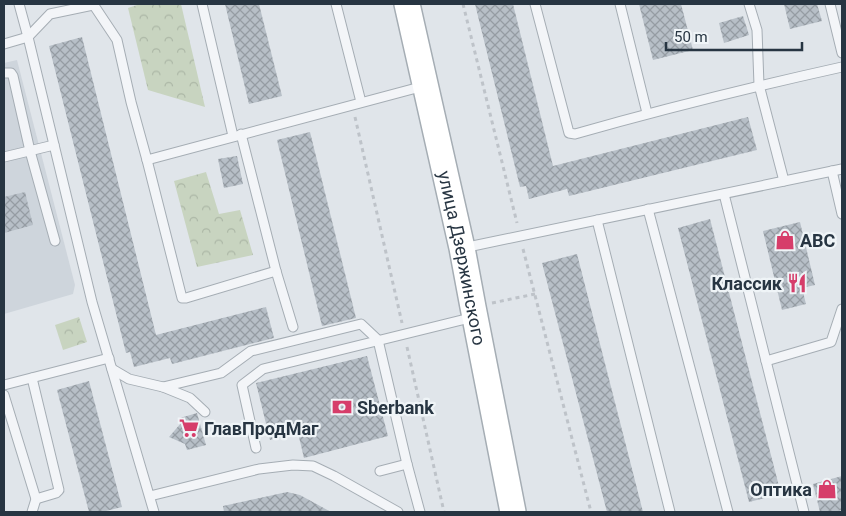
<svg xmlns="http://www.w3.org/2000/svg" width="846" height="516" viewBox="0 0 846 516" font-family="Roboto,sans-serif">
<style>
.built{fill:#ced5dc}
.park{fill:url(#park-crowns)}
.building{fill:url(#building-cross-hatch)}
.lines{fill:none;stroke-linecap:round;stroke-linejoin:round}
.lane-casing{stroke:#a5adb4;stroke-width:11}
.secondary-casing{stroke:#a5adb4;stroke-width:28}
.path{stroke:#bec3c9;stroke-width:3;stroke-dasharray:4 4;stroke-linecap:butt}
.lane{stroke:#f3f5f8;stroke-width:9}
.secondary{stroke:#fff;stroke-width:25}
.labels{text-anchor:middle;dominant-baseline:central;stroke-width:4.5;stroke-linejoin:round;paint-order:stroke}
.poi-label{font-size:18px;font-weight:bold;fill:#273542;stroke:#eff4f7;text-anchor:start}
.street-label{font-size:18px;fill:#273542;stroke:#eff4f7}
</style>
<defs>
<pattern id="park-crowns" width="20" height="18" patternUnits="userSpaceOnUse" patternTransform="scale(1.25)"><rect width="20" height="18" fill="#c8d4c0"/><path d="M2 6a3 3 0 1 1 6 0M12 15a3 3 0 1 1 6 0" fill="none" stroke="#acb7a6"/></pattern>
<pattern id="building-cross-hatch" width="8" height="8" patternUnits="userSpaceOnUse" patternTransform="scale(1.25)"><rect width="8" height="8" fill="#b7bfc7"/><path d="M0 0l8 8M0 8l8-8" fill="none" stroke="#959ca3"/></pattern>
</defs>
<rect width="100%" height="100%" fill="#e0e5ea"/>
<polygon class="built" points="17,60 75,285 73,294 4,314 4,63"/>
<g class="park">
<polygon points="140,4 181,4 205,107 148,90 128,8"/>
<polygon points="206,172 219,214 240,210 253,255 197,267 174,181"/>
<polygon points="79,317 87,342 63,350 55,325"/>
</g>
<g class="building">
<polygon points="225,4 259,4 282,96 249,104"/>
<polygon points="475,4 513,4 553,166 748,117 757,150 569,196 567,189 529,199 526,186 520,187"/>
<polygon points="639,4 681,4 693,50 653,60"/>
<polygon points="784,4 817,4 822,21 790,29"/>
<polygon points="743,16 749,35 724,43 719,23"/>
<polygon points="82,37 156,335 266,307 274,338 172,364 170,358 134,367 130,352 126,353 49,46"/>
<polygon points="310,132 356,318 322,326 277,140"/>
<polygon points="237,156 243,184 224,188 218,159"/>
<polygon points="25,192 33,225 4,233 4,197"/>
<polygon points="710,219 781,494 749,502 678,228"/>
<polygon points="800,222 815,285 802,288 806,304 782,310 763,231"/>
<polygon points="577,254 643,512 607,512 542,263"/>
<polygon points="367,356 388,436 304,458 298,433 270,440 256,383"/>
<polygon points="89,381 122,507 102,512 89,512 57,390"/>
<polygon points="197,413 206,445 187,450 185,444 169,437 181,423 180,418"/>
<polygon points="842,476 842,510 834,512 820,512 813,484"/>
<polygon points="287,492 300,495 331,512 224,512 223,506"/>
</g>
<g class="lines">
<defs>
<g id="lane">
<polyline points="19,4 28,37 92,302 154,512"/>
<polyline points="93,4 117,40 131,102 147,160 182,298 186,298 276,271"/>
<polyline points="202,4 233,136"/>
<polyline points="336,4 361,102"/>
<path d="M535 4 569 133 575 134C663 109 752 87 842 67"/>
<polyline points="620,4 647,113"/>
<polyline points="749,4 757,30 759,85 784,181"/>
<polyline points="830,4 842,53"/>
<polyline points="4,44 28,37 50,14 93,5"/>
<polyline points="4,73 11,73 13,76 30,151 55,241"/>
<polyline points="241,134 276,271 293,327"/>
<polyline points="4,157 54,145"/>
<polyline points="147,160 424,86"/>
<polyline points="832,171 842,214"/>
<polyline points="724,194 804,512"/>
<polyline points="648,209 728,512"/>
<polyline points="597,220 670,512"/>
<polyline points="463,248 842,169"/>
<polyline points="766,361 831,342 842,309"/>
<polyline points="112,369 129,379 163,387 221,373 251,351 361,324 378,340 407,464"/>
<polyline points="32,378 59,490 56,493 36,499"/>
<polyline points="4,385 109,358"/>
<polyline points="163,387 190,398 205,412"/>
<polyline points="4,395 36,499 32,512"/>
<polyline points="256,448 242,385 263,369 474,317"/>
<polyline points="380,471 407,464 420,512"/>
<polyline points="150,496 259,469 293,465 313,466 334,476 398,512"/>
</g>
<g id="secondary">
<path id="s1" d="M407 4 462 248 473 307 513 512"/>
</g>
</defs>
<use href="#lane" class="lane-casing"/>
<use href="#secondary" class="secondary-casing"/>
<g class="path">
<polyline points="463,4 517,223"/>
<polyline points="355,117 402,323"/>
<polyline points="523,249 591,512"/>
<polyline points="492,303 535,294"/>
<polyline points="407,347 444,512"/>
</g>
<use href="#lane" class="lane"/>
<use href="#secondary" class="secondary"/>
</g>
<defs>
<symbol id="shop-bare" viewBox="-9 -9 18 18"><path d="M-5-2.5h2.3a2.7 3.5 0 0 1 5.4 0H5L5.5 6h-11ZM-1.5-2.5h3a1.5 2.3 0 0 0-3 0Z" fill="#d63d6a" stroke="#eff4f7" stroke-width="2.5" paint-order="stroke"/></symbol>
<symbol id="restaurant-bare" viewBox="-9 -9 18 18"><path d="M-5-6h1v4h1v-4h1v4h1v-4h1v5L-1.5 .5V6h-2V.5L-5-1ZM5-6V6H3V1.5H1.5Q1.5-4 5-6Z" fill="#d63d6a" stroke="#eff4f7" stroke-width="2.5" paint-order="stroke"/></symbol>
<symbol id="bank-bare" viewBox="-9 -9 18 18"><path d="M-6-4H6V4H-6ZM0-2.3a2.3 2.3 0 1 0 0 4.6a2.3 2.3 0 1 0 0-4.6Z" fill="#d63d6a" stroke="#eff4f7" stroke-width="2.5" paint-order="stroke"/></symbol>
<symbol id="supermarket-bare" viewBox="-9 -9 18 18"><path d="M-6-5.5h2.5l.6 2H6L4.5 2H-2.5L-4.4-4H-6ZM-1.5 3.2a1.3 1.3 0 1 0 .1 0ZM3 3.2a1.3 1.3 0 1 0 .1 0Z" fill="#d63d6a" stroke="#eff4f7" stroke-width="2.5" paint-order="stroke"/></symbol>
</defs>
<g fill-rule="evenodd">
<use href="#shop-bare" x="771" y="226" width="28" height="28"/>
<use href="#restaurant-bare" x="783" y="269" width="28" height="28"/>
<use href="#bank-bare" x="328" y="393" width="28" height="28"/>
<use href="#supermarket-bare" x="175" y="414" width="28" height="28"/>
<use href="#shop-bare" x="813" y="475" width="28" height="28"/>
</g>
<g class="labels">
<g class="poi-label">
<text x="800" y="240">ABC</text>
<text x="782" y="283" text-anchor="end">Классик</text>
<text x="357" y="407">Sberbank</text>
<text x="204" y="428">ГлавПродМаг</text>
<text x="812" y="489" text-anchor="end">Оптика</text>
</g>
<g class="street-label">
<text stroke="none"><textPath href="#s1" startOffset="260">улица Дзержинского</textPath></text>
</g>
</g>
<rect width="846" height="516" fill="none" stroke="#273542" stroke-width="10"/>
<path d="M666 42v8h136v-8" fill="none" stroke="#273542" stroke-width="2.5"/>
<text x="674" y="42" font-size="15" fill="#273542" stroke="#eff4f7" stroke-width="4" paint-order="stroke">50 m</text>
</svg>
